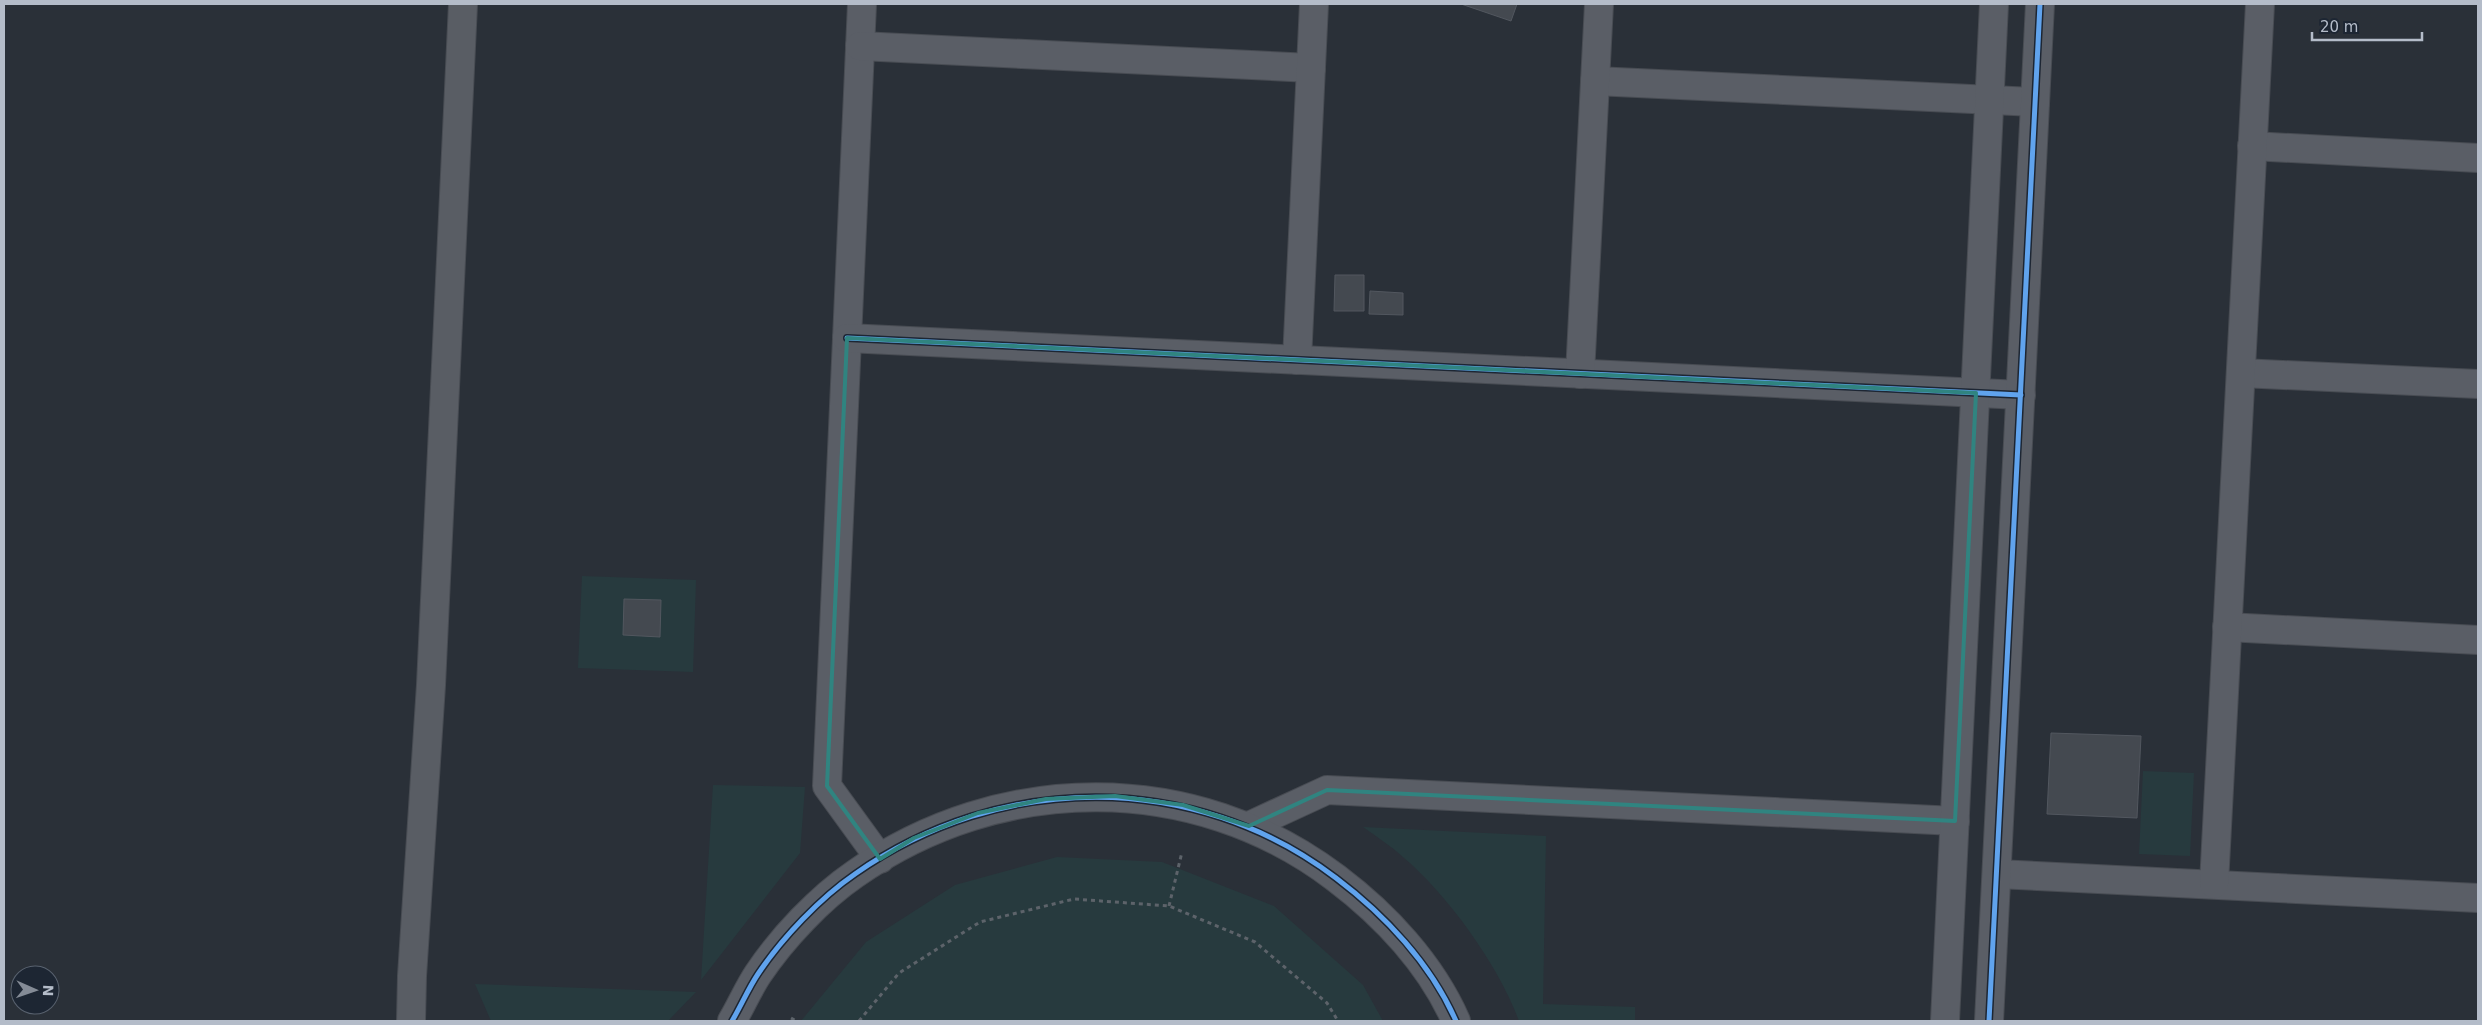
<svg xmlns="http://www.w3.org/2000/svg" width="2482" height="1025" viewBox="0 0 2482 1025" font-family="'DejaVu Sans',sans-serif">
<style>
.green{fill:#273a3e}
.building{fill:#444950;stroke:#52575f}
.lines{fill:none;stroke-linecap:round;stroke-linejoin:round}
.minor-casing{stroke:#484c53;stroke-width:30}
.secondary-casing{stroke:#484c53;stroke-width:30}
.path{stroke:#5d636a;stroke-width:3;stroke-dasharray:4 4;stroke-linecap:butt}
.minor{stroke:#5a5e66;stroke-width:28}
.secondary{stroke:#595d64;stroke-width:28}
.cycleway-casing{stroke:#1d2633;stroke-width:8}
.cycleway{stroke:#60a3ed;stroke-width:5}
.marked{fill:none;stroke:#308480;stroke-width:4;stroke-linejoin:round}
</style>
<rect width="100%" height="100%" fill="#2a3038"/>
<g class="green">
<polygon points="582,576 696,580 693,672 578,668"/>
<polygon points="2143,771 2194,773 2190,856 2139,854"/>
<polygon points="713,785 805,787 800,853 701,980"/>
<path d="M1363 827 1546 836 1543 1004 1635 1007V1021H1519C1499 966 1448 895 1403 857 1391 846 1377 837 1363 827Z"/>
<polygon points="1057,857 1162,862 1274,906 1363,985 1383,1021 801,1021 866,942 955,885"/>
<polygon points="475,984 696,992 668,1021 491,1021"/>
</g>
<g class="building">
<polygon points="1461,4 1517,4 1511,21"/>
<polygon points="1335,275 1364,275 1364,311 1334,311"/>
<polygon points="1370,291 1403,293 1403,315 1369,314"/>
<polygon points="624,599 661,600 660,637 623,635"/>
<polygon points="2051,733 2141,736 2137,818 2047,814"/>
</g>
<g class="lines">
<defs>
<g id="minor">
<polyline points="862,4 827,786 880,859"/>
<polyline points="860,46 1311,68"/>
<polyline points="1595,81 2035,102"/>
<polyline points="2252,146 2478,158"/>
<polyline points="847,338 2021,395"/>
<polyline points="1297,360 1314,4"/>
<polyline points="2241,373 2478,384"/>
<polyline points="1580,374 1599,4"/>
<polyline points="2227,627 2478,640"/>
<polyline points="1249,826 1327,790 1955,821"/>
<polyline points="1997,874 2478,898"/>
<polyline points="2214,884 2260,4"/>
<path d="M732 1021C741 1006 748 989 758 974 782 938 820 898 855 874 1000 772 1194 770 1336 878 1385 915 1431 964 1456 1021"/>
<polyline points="1945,1021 1994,4"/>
<polyline points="1989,1021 2040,4"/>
</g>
<polyline id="secondary" points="411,1021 412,976 431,685 463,4"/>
</defs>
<use href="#minor" class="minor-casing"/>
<use href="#secondary" class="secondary-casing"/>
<g class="path">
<polyline points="1169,906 1182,852"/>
<polyline points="791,1018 796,1021"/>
<polyline points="859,1021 899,973 980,922 1074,899 1169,906 1255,942 1327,1003 1338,1021"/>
</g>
<use href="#minor" class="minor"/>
<use href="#secondary" class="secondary"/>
<defs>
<g id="cycleway">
<polyline points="847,338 2021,395"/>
<path d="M732 1021C741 1006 748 989 758 974 782 938 820 898 855 874 1000 772 1194 770 1336 878 1385 915 1431 964 1456 1021"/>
<polyline points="1989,1021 2040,4"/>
</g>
</defs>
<use href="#cycleway" class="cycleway-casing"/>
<use href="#cycleway" class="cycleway"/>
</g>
<path class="marked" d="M847 338 1976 393 1955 821 1327 790 1249 826 1183 805 1115 796 1046 799 978 813 914 838 880 859 827 786Z"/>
<rect width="2482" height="1025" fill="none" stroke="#b4bcc9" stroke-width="10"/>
<g transform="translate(35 990) rotate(92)"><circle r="24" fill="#1d2633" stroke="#59626f"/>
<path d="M0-4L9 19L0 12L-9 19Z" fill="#848b96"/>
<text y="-8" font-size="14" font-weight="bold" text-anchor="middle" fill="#b4bcc9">N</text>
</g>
<path d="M2312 32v8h110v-8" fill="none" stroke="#b4bcc9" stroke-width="2.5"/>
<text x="2320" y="32" font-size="15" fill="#b4bcc9" stroke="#1d2633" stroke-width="4" paint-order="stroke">20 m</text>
</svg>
